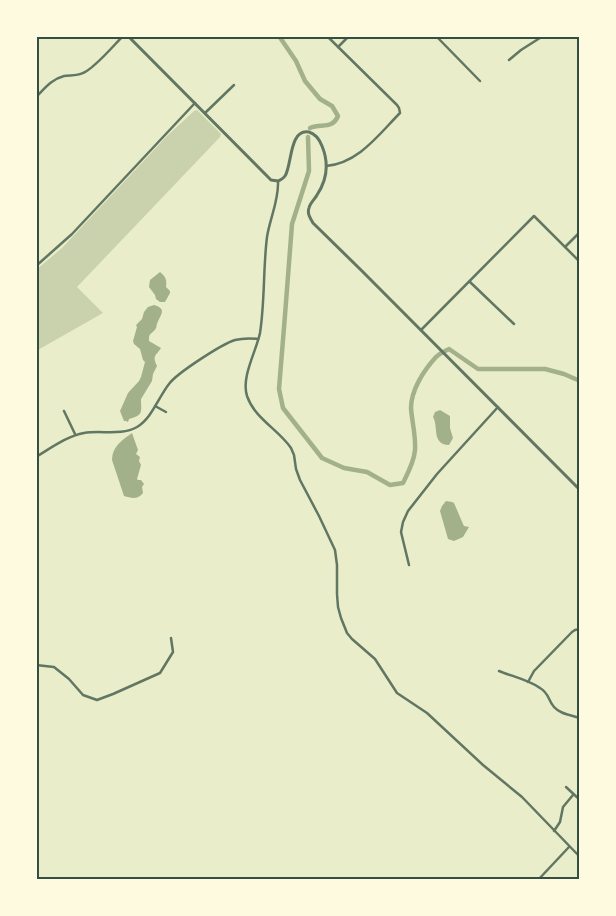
<svg xmlns="http://www.w3.org/2000/svg" width="616" height="916" viewBox="0 0 616 916" font-family="Commissioner,sans-serif">
<style>
.green{fill:#cad2ad}
.water{fill:#a3b18a}
.lines{fill:none;stroke-linecap:round;stroke-linejoin:round}
.canal{stroke:#a3b18a;stroke-width:4.5}
.minor{stroke:#617663;stroke-width:2.5}
.tertiary{stroke:#617663;stroke-width:3}
.neatline{fill:none;stroke:#344e41;stroke-width:2}
</style>
<rect width="100%" height="100%" fill="#e9edc9"/>
<polygon class="green" points="197,110 221,134 220,137 77,287 103,313 36,351 36,270 62,248 167,136 194,111"/>
<g class="water">
<path d="M160 272C166 277 167 280 166 287L170 291V293L165 302H160L156 299 155 295 149 287 150 280Z"/>
<path d="M154 305C168 309 160 315 157 324 156 325 157 327 156 328 153 334 148 332 149 341L161 348C156 356 152 355 157 366L153 374 152 381 141 399C141 412 144 415 129 419L128 422 126 421H124L120 411 128 393 139 381 141 377 145 362 143 360 140 349 134 344 133 341 137 327 136 325 142 319 144 312 148 307Z"/>
<path d="M440 410 450 416V428L453 438 449 445C431 444 439 427 433 417L435 412Z"/>
<path d="M132 433 138 450 136 454 140 457 139 461 141 465 137 479 138 480H141L144 484 142 487 143 493C138 500 131 498 124 496L112 460C112 447 122 440 132 433Z"/>
<polygon points="446,501 452,502 454,503 463,524 464,526 469,527 463,537 454,541 448,539 440,511 442,506"/>
</g>
<g class="lines">
<g class="canal">
<path d="M279 36 296 61 305 81 320 99 332 106 338 116C332 130 321 123 310 128"/>
<path d="M308 137 309 171 292 224 285 315 279 389 283 408 322 458 344 468 367 472 390 485 403 483C408 473 414 462 415 450 416 436 412 422 411 408 411 390 424 370 436 357 440 353 445 351 449 349L478 369H545L564 374 580 381"/>
</g>
<g class="minor">
<polyline points="436,36 480,81"/>
<polyline points="338,47 349,36"/>
<polyline points="509,60 521,50 543,36"/>
<path d="M36 97C45 88 52 79 64 76 70 75 77 76 83 73 94 69 114 45 123 36"/>
<polyline points="205,113 234,85"/>
<path d="M326 166C359 163 379 134 400 113L399 108 397 105 327 36"/>
<path d="M278 181C279 200 270 218 267 237 263 269 265 301 260 333 256 352 241 377 247 396 255 419 278 429 291 448L294 455 296 469 300 480 319 516 335 550 337 565V594L338 607 341 618 347 633 352 639 375 659 397 693 427 713 483 765 522 797 580 857"/>
<polyline points="565,247 580,232"/>
<polyline points="36,266 72,234 195,103"/>
<polyline points="470,282 514,324"/>
<polyline points="421,330 534,216 580,262"/>
<polyline points="155,406 166,412"/>
<polyline points="64,411 75,434"/>
<path d="M36 457C51 448 67 436 84 433 101 430 121 436 137 427 152 418 158 398 169 384 177 373 222 344 235 340 243 338 250 338 258 339"/>
<polyline points="36,489 37,490"/>
<polyline points="409,565 401,532 403,522 408,511 437,474 498,407"/>
<polyline points="36,665 54,667 69,679 83,695 97,700 113,694 160,673 173,652 171,638"/>
<path d="M499 671C511 676 529 680 540 688 549 693 548 700 554 707 560 714 571 715 580 718"/>
<polyline points="528,682 534,671 572,632 575,630 580,629"/>
<polyline points="566,787 580,800"/>
<polyline points="554,831 560,822 563,807 573,795"/>
<polyline points="538,880 569,847"/>
</g>
<path class="tertiary" d="M128 36 271 180 278 181C282 179 283 179 285 176 292 166 289 128 309 132 316 134 320 141 322 146 329 163 327 180 317 195 315 199 310 203 309 208 307 213 310 218 313 223L361 270 580 490"/>
</g>
<rect width="616" height="916" fill="none" stroke="#fefae0" stroke-width="75"/>
<rect x="38" y="38" width="540" height="840" class="neatline"/>
</svg>
